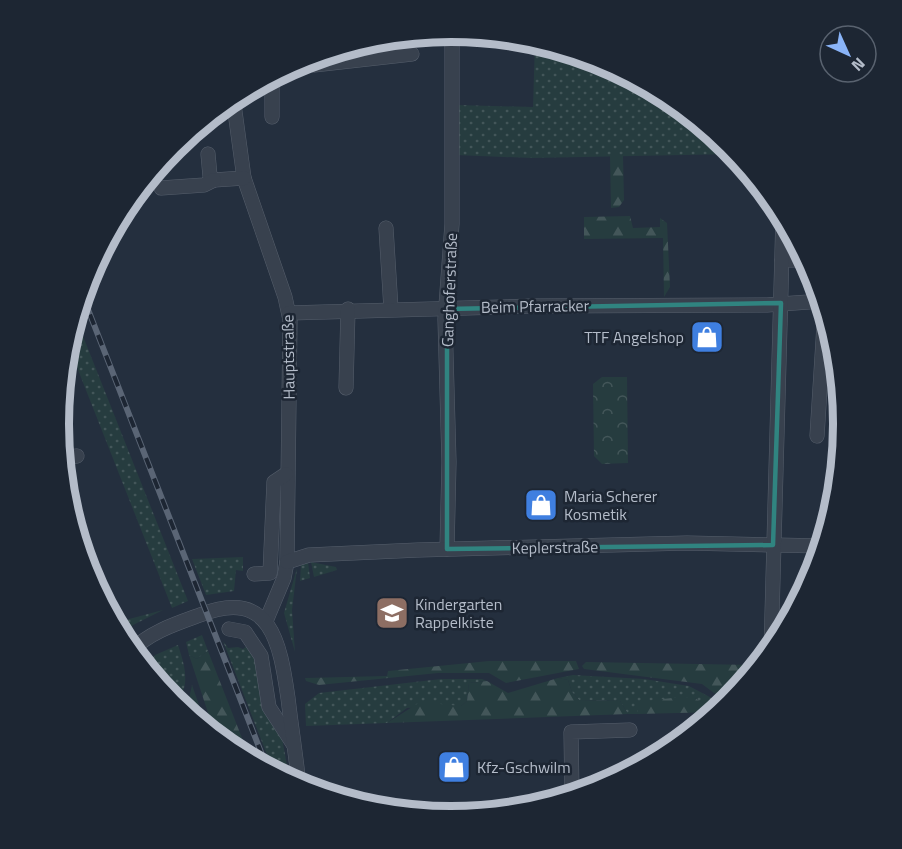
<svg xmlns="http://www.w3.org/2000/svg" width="902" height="849" viewBox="0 0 902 849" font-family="'Titillium Web',sans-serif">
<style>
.grass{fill:url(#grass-dots)}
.forest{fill:url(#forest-firs)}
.park{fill:url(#park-crowns)}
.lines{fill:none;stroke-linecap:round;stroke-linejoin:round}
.minor-casing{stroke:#565f6c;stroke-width:15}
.minor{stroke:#38414e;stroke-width:14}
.rail-casing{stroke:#5a6575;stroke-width:6}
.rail{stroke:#1d2633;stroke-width:4;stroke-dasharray:11;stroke-linecap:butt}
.marked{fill:none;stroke:#308480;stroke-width:4.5;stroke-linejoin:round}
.labels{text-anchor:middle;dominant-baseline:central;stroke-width:5;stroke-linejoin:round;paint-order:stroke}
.street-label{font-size:16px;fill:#b4bcc9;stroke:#1d2633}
.poi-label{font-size:16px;fill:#b4bcc9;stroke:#1d2633;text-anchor:start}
.rim{fill:none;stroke:#b4bcc9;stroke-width:8}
</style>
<defs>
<pattern id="grass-dots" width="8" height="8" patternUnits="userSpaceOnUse" patternTransform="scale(1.5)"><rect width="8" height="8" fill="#263c3f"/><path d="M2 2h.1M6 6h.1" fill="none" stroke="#435659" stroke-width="1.8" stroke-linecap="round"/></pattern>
<pattern id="forest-firs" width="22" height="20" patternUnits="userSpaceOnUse" patternTransform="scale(1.5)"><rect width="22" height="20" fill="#263c3f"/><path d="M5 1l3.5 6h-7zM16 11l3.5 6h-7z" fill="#435659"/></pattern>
<pattern id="park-crowns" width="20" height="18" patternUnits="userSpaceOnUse" patternTransform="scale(1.5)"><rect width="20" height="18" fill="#263c3f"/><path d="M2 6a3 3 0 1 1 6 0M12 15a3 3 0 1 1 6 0" fill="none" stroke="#435659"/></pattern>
</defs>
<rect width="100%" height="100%" fill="#242f3e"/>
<g class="grass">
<polygon points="535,41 602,62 670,98 735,154 532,158 455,155 457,105 533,107"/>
<polygon points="75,316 188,601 172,608 67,342"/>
<polygon points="243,557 243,571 236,570 234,591 206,595 192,559"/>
<polygon points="308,562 310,578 300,581 301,564"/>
<polygon points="311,562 336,567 337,570 314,577"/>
<polygon points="297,568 292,610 295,652 284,613"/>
<polygon points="163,610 133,625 121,636 114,623"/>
<polygon points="202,635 208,651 197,659 189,655 186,642"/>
<polygon points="223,641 228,648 238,647 243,649 247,646 257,654 282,738 290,782 274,773"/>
<path d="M178 645C184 663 193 691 173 702L145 669 155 655Z"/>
<polygon points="573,675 644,679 689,686 725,705 718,712 695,698 638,703 638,714 628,714 620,701 579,700 572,692 568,680 558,678"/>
<polygon points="441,679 482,679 487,681 469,683 467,701 461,706 407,708 387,723 306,726 305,704 319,693"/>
</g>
<g class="forest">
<polygon points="610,156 623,156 624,200 619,207 611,208"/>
<polygon points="630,216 633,228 660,227 660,218 667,223 670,287 664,297 663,238 584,239 584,217"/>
<polygon points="208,651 251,761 216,737 189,655 197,659"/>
<polygon points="489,661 576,661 579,669 506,683 489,673 438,673 319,685 306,681 305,678 387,676 388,671"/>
<polygon points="586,662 754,665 755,671 731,700 714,693 702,684 584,669 582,666"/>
<polygon points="558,678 568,680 572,692 579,700 620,701 628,714 387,723 420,702 461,706 467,701 469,683 487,681 508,693"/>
<polygon points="192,685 206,725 209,732 186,713"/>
<polygon points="680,697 695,698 718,712 638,714 638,702"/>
</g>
<polygon class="park" points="602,377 627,377 628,463 602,464 594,456 593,384"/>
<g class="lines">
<defs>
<g id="minor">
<polyline points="311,58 314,65 412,54"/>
<polyline points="272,77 272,117"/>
<polyline points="233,97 244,178 285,297 290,320 287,562 284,578 266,621"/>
<polyline points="208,154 210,176 214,180 244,178"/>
<polyline points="161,188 204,185 214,180"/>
<polyline points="386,228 391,309"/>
<polyline points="782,260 807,260"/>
<polyline points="289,313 532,306 767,305 822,301"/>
<polyline points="346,388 348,309"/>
<polyline points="817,436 825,309"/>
<polyline points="61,458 77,456"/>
<polyline points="447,549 449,462 445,319 452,224 452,32"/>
<polyline points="287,562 309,555 418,550 687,543 823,546"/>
<polyline points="254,574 270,573 274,482 286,474"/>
<polyline points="229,629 245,632 261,656 269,707 293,744"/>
<path d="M131 651C150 632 175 624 200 615 271 587 280 643 288 698 291 724 295 750 298 776L302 788"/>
<polyline points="771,651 783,216"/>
<polyline points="579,794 572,794 571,732 630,730"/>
<polyline points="442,817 462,816"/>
</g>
</defs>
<use href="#minor" class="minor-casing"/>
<use href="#minor" class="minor"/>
<defs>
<polyline id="rail" points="82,294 268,770"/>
</defs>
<use href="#rail" class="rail-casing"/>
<use href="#rail" class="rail"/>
</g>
<path class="marked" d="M781 303 773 545 447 549V309Z"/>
<defs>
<symbol id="shop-square" viewBox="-11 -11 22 22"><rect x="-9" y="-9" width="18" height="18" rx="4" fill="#3f7fe0" stroke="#1d2633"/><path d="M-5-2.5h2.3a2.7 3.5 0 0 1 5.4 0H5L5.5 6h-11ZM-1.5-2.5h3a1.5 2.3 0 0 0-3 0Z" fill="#fff"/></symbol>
<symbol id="school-square" viewBox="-11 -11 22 22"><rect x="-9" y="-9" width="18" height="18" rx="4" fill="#8d6e63" stroke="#1d2633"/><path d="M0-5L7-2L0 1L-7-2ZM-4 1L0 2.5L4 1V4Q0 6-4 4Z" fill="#fff"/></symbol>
</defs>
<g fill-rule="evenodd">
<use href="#shop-square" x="688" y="318" width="38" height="38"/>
<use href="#shop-square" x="522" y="486" width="38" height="38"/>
<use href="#school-square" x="373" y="594" width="38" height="38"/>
<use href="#shop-square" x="435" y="748" width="38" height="38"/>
</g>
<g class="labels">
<g class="street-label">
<text transform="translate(449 290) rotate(-88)">Ganghoferstraße</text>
<text transform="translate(535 306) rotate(-1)">Beim Pfarracker</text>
<text transform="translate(288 357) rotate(-91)">Hauptstraße</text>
<text transform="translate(555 547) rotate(-1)">Keplerstraße</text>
</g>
<g class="poi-label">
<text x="684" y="337" text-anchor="end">TTF Angelshop</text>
<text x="564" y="496">Maria Scherer<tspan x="564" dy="18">Kosmetik</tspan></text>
<text x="415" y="604">Kindergarten<tspan x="415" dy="18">Rappelkiste</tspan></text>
<text x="477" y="767">Kfz-Gschwilm</text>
</g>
</g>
<path d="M0 0H902V849H0ZM69 424a382 382 0 1 1 764 0a382 382 0 1 1-764 0Z" fill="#1d2633" fill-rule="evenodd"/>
<path class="rim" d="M69 424a382 382 0 1 1 764 0a382 382 0 1 1-764 0Z"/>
<g transform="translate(848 54) rotate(135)"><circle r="28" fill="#1d2633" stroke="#59626f" stroke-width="1.5"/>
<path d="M0-4.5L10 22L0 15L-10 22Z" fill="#8ab4f8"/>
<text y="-9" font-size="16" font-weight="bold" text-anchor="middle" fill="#b4bcc9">N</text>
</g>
</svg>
